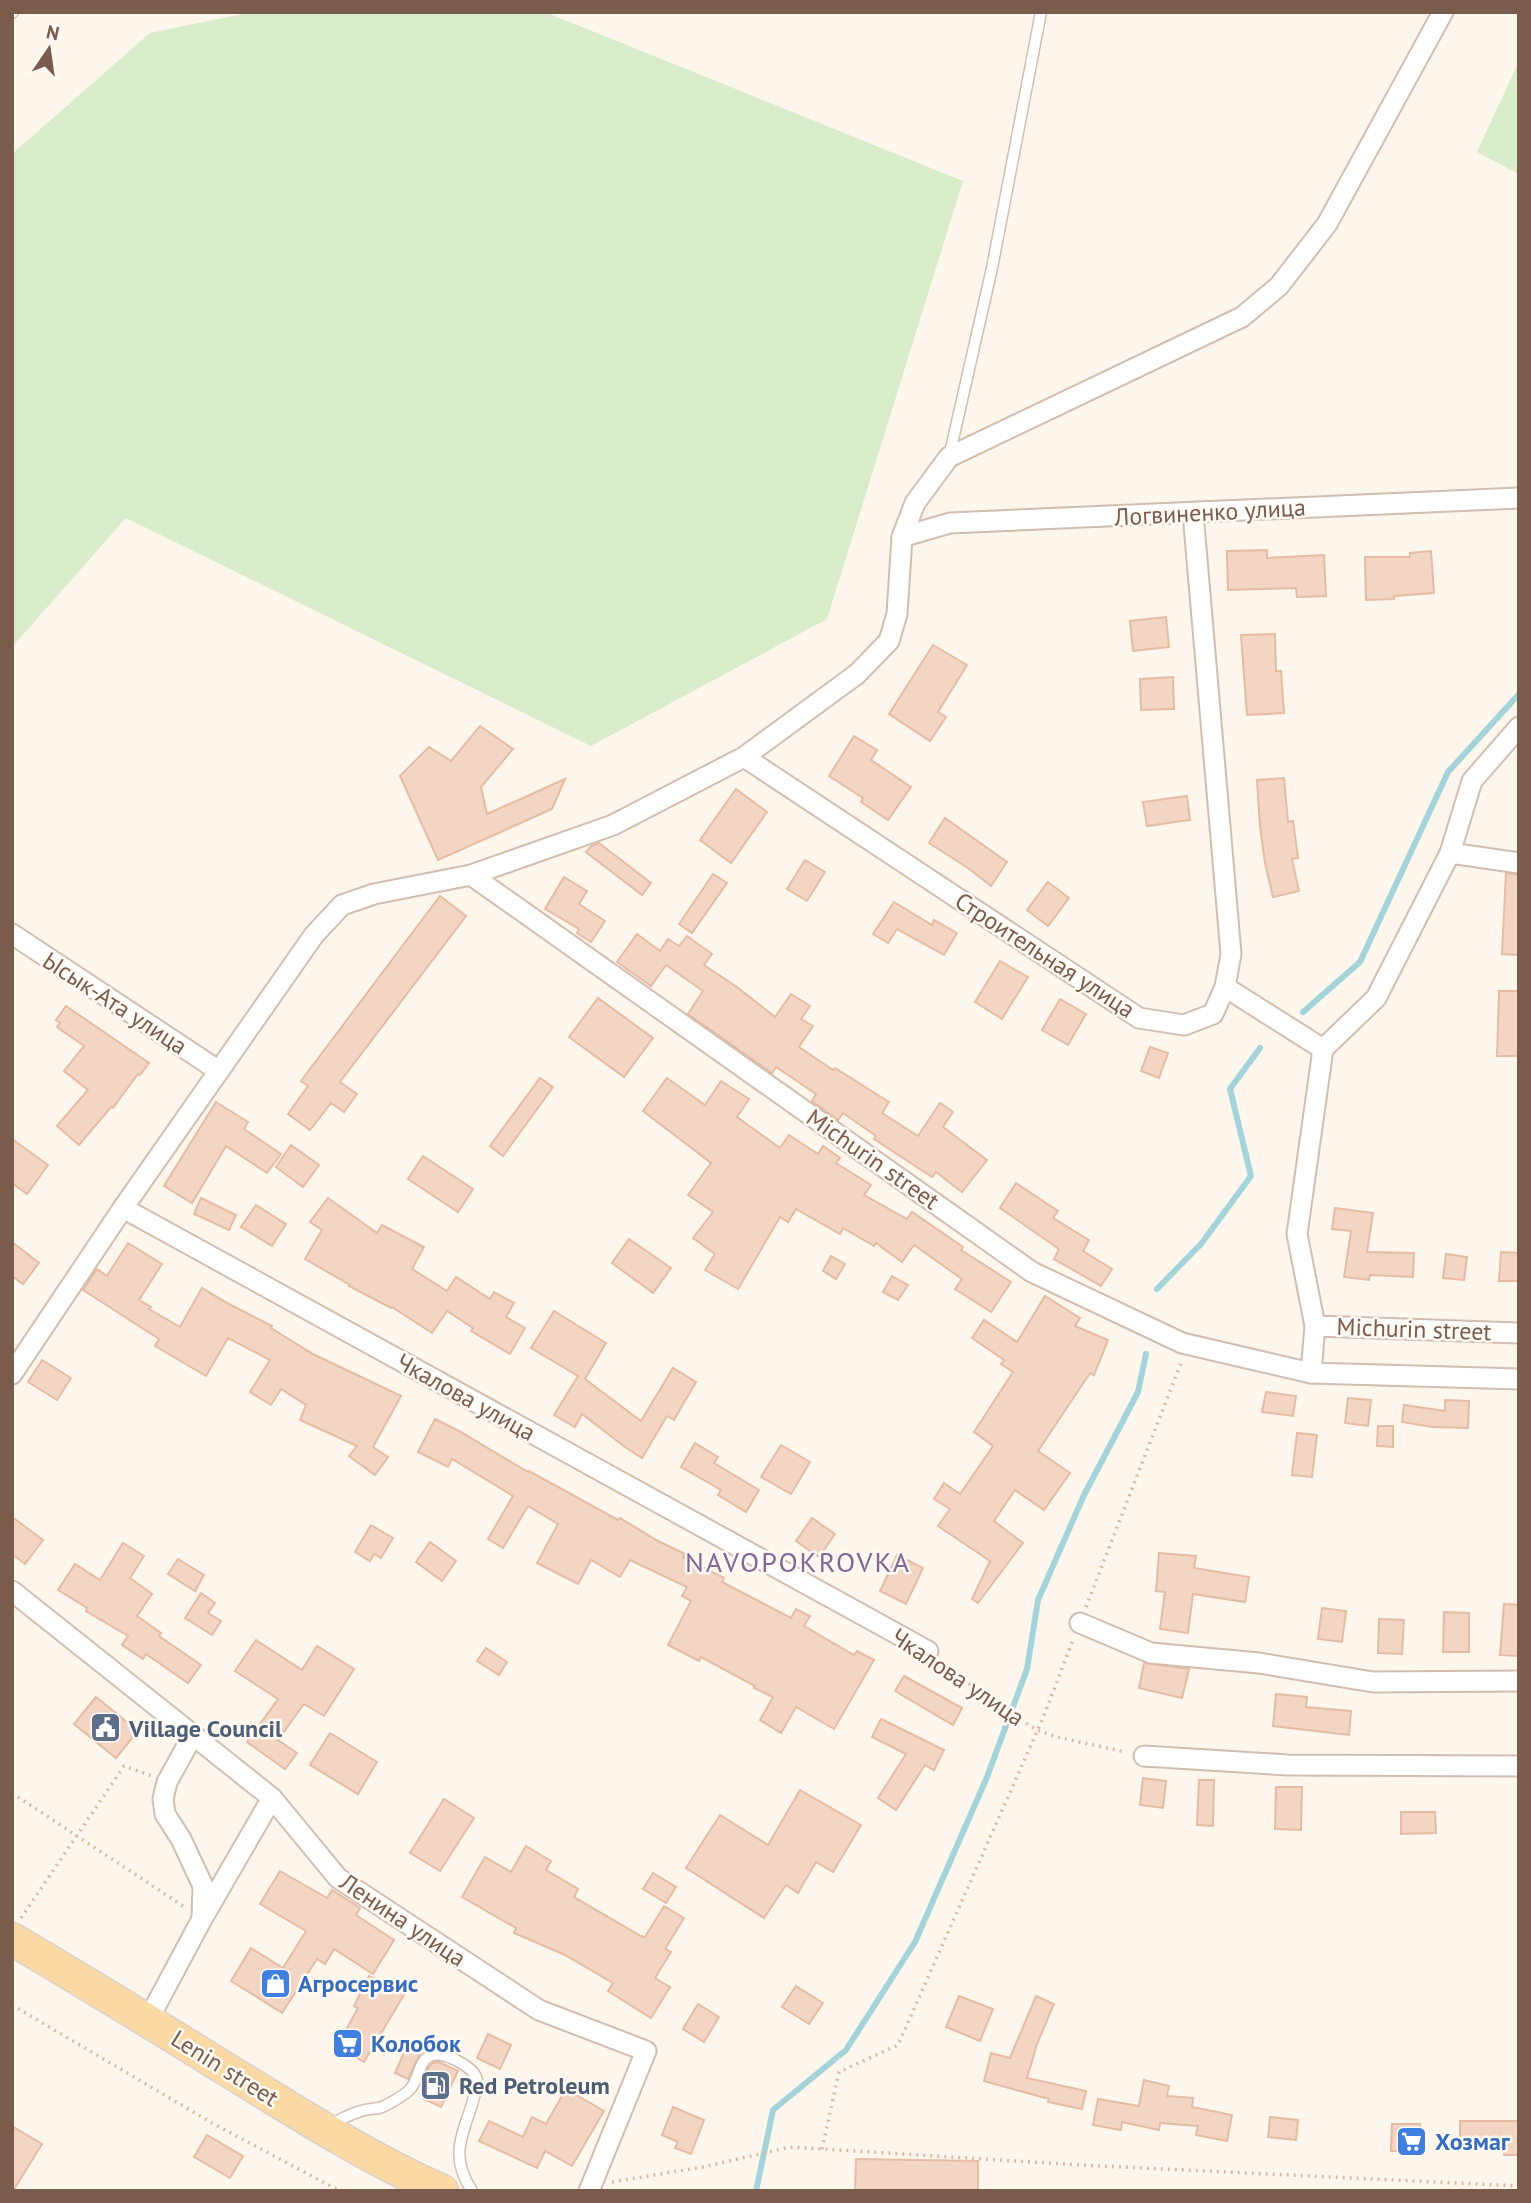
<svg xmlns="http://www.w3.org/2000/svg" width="1531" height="2203" viewBox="0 0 1531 2203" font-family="'PT Sans',sans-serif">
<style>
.green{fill:#d8ecc9}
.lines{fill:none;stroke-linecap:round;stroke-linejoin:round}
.stream{stroke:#a5d3da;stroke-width:6}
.building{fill:#f3d5c3;stroke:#e6bba3;stroke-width:2}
.service-casing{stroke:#d1beb0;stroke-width:13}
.minor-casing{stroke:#d1beb0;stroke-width:23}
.primary-casing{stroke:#dad1cd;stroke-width:35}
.path{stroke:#d9b8a5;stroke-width:3.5;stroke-dasharray:2 5;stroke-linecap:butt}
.service{stroke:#fff;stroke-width:10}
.minor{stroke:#fff;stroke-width:19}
.primary{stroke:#fbd9a5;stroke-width:32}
.labels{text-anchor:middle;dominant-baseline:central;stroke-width:5;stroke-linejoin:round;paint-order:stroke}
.street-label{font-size:24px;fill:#7a5c4d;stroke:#fffaf3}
.service-label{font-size:24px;font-weight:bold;fill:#4e5e75;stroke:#fffaf3;text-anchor:start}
.shop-label{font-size:24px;font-weight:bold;fill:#366cbe;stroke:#fffaf3;text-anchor:start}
.quarter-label{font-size:28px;letter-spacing:2px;fill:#846695;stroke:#fffaf3}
</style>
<rect width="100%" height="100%" fill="#fdf6ec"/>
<g class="green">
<polygon points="252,12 545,12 963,181 827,619 591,746 126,518 12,647 12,154 150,33"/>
<polygon points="1519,61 1519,174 1477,152"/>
</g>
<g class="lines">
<g class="stream">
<polyline points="1303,1012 1360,962 1448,772 1519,694"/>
<polyline points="1157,1289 1201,1244 1251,1176 1230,1089 1260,1048"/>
<polyline points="756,2191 773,2110 846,2050 915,1942 987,1777 1027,1669 1038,1600 1084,1495 1138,1392 1146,1354"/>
</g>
</g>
<g class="building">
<polygon points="1267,550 1267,558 1324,555 1326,596 1297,597 1296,588 1228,590 1227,551"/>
<polygon points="1431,551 1434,593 1394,596 1394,599 1366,600 1365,557 1410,557 1410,553"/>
<polygon points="1166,617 1169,647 1133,651 1130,621"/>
<polygon points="1275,634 1276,671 1281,671 1284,713 1247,715 1241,635"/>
<polygon points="933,645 967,665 938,712 946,717 930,741 889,714"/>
<polygon points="1173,677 1174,709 1141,710 1140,679"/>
<polygon points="480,726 513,749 481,787 487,814 565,779 552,809 438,860 400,776 429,747 451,761"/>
<polygon points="854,736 877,750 871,760 911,787 888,820 861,802 863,798 829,776"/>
<polygon points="1284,778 1288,822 1293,821 1298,858 1292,859 1299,891 1273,897 1265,863 1260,826 1257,780"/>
<polygon points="736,789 767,812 731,863 700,840"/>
<polygon points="1187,796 1190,820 1147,826 1143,802"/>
<polygon points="945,818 1007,862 991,886 968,868 929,843"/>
<polygon points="599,843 651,883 642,895 586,852 591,846"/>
<polygon points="805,860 825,872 807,901 787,889"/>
<polygon points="1506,873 1519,875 1519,955 1502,954"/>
<polygon points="713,874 727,883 692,933 679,924"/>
<polygon points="564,877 587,891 579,904 605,921 591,942 577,933 579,929 545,909"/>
<polygon points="1048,882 1069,898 1048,926 1027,910"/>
<polygon points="440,896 466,916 340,1082 357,1094 344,1112 331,1103 310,1130 288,1114 308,1086 301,1081"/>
<polygon points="894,902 932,925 934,920 957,933 944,955 897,929 888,943 873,934"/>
<polygon points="637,934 660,951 668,939 679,946 687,936 712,954 704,965 737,987 775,1017 791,994 810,1006 801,1019 813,1026 799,1047 833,1070 835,1068 889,1102 882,1113 918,1136 940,1103 953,1112 943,1127 987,1160 962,1192 936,1172 932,1177 874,1139 876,1136 843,1113 838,1120 812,1101 816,1094 776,1067 772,1073 688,1014 703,991 666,965 651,986 617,962"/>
<polygon points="1000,961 1028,977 1002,1019 975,1002"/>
<polygon points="1499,991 1519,991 1519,1056 1497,1056"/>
<polygon points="598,998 653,1038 624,1077 569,1037"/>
<polygon points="1060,999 1086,1014 1068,1045 1042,1030"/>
<polygon points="66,1006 149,1063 140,1075 138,1074 113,1108 111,1107 79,1145 57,1126 88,1090 64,1071 84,1046 57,1027 60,1023 56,1020"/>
<polygon points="1150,1047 1168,1053 1159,1078 1141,1071"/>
<polygon points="540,1078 553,1087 503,1156 490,1146"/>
<polygon points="667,1078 705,1105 721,1081 749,1099 737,1117 780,1148 789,1135 818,1154 823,1146 840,1158 836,1163 871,1185 864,1195 907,1219 912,1212 963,1247 961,1250 1011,1282 991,1312 955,1289 962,1279 914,1245 902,1262 876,1243 874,1246 843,1228 840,1234 796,1209 788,1222 780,1217 738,1289 705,1270 715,1254 693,1238 713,1212 688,1195 711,1163 643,1111"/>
<polygon points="216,1102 248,1122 244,1129 281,1154 267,1173 226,1146 192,1203 164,1186"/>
<polygon points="12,1139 48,1165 27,1194 12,1183"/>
<polygon points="291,1145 319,1165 303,1187 276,1167"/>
<polygon points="423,1156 473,1189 458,1212 408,1179"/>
<polygon points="1016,1183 1058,1211 1053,1218 1089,1240 1083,1251 1112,1269 1101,1286 1054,1259 1059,1249 1000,1208"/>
<polygon points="201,1198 236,1215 229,1230 194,1214"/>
<polygon points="328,1198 377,1233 382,1225 424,1247 412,1269 447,1291 456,1277 490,1299 494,1292 514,1303 506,1317 525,1328 510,1354 471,1331 473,1328 447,1311 432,1333 392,1307 391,1308 349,1286 350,1285 305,1259 322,1230 310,1222"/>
<polygon points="256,1205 286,1224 272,1246 241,1227"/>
<polygon points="1335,1208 1373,1213 1367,1252 1414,1253 1413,1277 1370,1275 1369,1280 1344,1277 1351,1231 1332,1229"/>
<polygon points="629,1239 671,1268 653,1293 612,1263"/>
<polygon points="12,1242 39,1263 23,1284 12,1276"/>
<polygon points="128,1243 162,1264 139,1300 151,1307 149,1309 180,1327 202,1288 229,1304 272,1326 271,1328 313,1354 401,1396 373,1447 388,1457 375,1475 349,1456 357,1446 300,1420 306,1405 281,1389 271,1405 250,1392 270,1360 228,1338 206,1376 155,1346 159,1339 83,1290 97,1269 107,1276"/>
<polygon points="1501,1252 1519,1253 1519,1281 1499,1281"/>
<polygon points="1446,1254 1467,1257 1464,1280 1443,1278"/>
<polygon points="831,1256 845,1264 836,1279 823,1271"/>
<polygon points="892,1276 908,1285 898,1300 883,1292"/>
<polygon points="1045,1296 1080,1318 1075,1326 1108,1340 1094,1375 1090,1373 1038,1451 1070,1473 1044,1510 1015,1490 994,1521 1023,1543 978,1603 972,1599 990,1561 938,1526 950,1509 934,1499 944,1483 960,1494 993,1446 974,1432 1013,1372 1001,1364 1004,1360 972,1338 984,1320 1017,1342"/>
<polygon points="554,1311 606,1343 585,1379 641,1421 673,1368 696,1382 674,1420 667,1416 642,1458 625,1447 582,1414 575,1427 554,1415 578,1376 531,1348"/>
<polygon points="42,1360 71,1378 57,1400 28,1382"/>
<polygon points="1266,1392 1296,1396 1293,1416 1262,1412"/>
<polygon points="1348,1398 1371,1400 1368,1426 1345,1423"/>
<polygon points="1445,1400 1469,1401 1468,1428 1433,1427 1402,1422 1404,1405 1445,1411"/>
<polygon points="435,1419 459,1431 528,1472 529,1471 618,1520 620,1518 658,1541 685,1554 683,1557 724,1578 722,1582 791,1618 796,1609 810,1616 804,1626 854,1655 857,1651 874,1660 834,1729 796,1707 781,1733 760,1720 773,1697 754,1688 755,1686 701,1657 699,1661 668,1645 691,1601 682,1596 687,1587 630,1560 620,1577 591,1560 578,1584 537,1563 558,1524 528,1506 503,1548 488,1539 513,1496 452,1459 448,1467 418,1452"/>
<polygon points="1378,1426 1393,1426 1393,1447 1377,1446"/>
<polygon points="1297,1433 1317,1435 1312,1477 1292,1475"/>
<polygon points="695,1443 718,1457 714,1463 759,1490 746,1512 718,1495 721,1490 681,1467"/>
<polygon points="781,1445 810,1462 791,1494 761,1477"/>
<polygon points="12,1517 43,1540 25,1564 12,1554"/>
<polygon points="812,1518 835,1534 819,1557 796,1541"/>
<polygon points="371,1525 393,1538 381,1558 374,1554 370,1561 355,1552"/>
<polygon points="430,1542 456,1561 442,1581 416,1562"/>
<polygon points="123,1543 144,1556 130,1578 152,1594 137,1616 161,1633 159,1636 201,1665 188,1683 146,1654 143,1659 122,1645 128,1636 86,1611 87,1608 58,1590 75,1564 100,1580"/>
<polygon points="1159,1553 1196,1556 1194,1568 1249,1577 1245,1602 1193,1594 1188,1633 1160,1629 1165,1592 1156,1591"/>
<polygon points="897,1555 923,1568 906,1604 880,1591"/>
<polygon points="178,1559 204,1575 195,1591 168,1574"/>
<polygon points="201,1593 215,1603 208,1613 221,1621 212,1635 185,1618"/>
<polygon points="1504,1604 1519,1605 1519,1656 1500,1655"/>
<polygon points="1322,1608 1346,1611 1342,1642 1318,1639"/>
<polygon points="1444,1612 1469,1613 1469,1652 1443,1652"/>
<polygon points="1379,1619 1404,1620 1402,1654 1378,1653"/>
<polygon points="256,1640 302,1670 317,1646 354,1669 324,1716 304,1704 278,1740 297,1753 285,1769 247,1742 278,1699 235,1671"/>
<polygon points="486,1648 507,1662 499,1675 477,1661"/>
<polygon points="1144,1663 1189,1669 1182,1698 1139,1688"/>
<polygon points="904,1676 962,1708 953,1725 895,1691"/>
<polygon points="1276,1694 1307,1697 1306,1707 1351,1711 1349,1735 1273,1726"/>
<polygon points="96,1697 138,1731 116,1758 74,1724"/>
<polygon points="881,1719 944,1750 934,1770 925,1765 896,1810 878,1798 906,1754 872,1737"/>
<polygon points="330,1733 377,1762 358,1794 310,1765"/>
<polygon points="1143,1778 1166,1781 1163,1808 1140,1805"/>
<polygon points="1199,1780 1214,1780 1213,1826 1197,1825"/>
<polygon points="1276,1787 1302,1787 1301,1830 1275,1829"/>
<polygon points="800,1790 861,1825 833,1872 816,1862 798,1893 786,1885 764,1918 686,1868 720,1815 768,1845"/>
<polygon points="444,1799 474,1818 440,1871 410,1853"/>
<polygon points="1401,1812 1435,1812 1436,1833 1401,1834"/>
<polygon points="526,1846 551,1861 546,1870 578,1889 574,1897 641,1936 645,1937 664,1906 684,1918 665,1949 671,1952 655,1978 670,1987 651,2018 608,1991 613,1983 565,1955 514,1933 516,1928 462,1897 485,1857 511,1872"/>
<polygon points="280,1871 327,1898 332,1890 360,1908 356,1915 394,1940 373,1974 334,1949 325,1964 317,1959 282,2013 231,1981 251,1948 283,1968 306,1931 260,1904"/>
<polygon points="653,1873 676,1887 666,1903 643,1889"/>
<polygon points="369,1976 405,1993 364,2062 337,2046 358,2008 354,2006"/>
<polygon points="796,1986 823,2003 809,2024 782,2007"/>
<polygon points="959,1996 993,2009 980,2041 946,2027"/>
<polygon points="1036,1996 1054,2004 1037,2044 1027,2078 1086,2091 1082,2109 1048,2102 1049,2099 984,2081 991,2053 1010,2058"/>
<polygon points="698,2004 719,2017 704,2042 683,2029"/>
<polygon points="488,2034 511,2045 500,2069 477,2058"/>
<polygon points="408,2043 422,2049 408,2079 395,2073"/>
<polygon points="439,2062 458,2071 441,2107 424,2099 429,2087 422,2084 429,2066 433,2063"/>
<polygon points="1144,2080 1169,2086 1167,2096 1193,2098 1192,2107 1232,2115 1227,2141 1196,2135 1198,2126 1160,2123 1159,2130 1122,2122 1121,2130 1093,2125 1098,2099 1139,2106"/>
<polygon points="566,2089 604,2111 572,2166 545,2151 537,2168 479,2141 489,2121 523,2137 532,2117 546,2124"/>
<polygon points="673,2107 704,2120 691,2154 675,2148 678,2142 662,2135"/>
<polygon points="1270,2117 1298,2120 1296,2140 1268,2137"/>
<polygon points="1460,2121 1519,2121 1519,2155 1504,2155 1504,2149 1460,2149"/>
<polygon points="1392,2124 1420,2124 1419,2151 1391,2151"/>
<polygon points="12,2126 42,2144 13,2191 12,2191"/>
<polygon points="207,2135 243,2156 230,2178 194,2157"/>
<polygon points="856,2159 978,2161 978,2191 855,2191"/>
</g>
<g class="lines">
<defs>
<g id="service">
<polyline points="12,13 13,12"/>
<polyline points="949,457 992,268 1041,12"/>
<path d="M329 2125C338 2121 348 2115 358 2112 365 2109 372 2109 379 2108 386 2106 407 2094 411 2088 419 2079 418 2062 430 2056 442 2050 472 2066 476 2077 479 2085 474 2096 472 2104 461 2139 450 2157 472 2191"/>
</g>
<g id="minor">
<polyline points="902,537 950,523 1519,498"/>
<polyline points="1519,727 1472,781 1450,853 1519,863"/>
<polyline points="744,757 1139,1018 1184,1025 1213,1014 1225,987 1231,954 1193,513"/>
<polyline points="471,875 1032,1272 1182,1343 1311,1373 1315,1326 1519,1333"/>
<polyline points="12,934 219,1071"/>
<polyline points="1225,987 1323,1049"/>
<polyline points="123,1208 928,1651"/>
<polyline points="1315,1326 1297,1234 1323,1049 1376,998 1450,853"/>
<polyline points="1311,1373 1519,1379"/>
<polyline points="12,1374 123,1208 314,935 342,905 374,894 471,875 613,825 744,757 857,674 889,641 897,614 902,537 915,503 949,457 1242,317 1279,286 1327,224 1443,12"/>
<polyline points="12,1591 272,1798 338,1878 539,2010 646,2051 589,2191"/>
<polyline points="1080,1623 1151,1653 1259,1663 1373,1682 1519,1681"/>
<polyline points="193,1735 167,1782 163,1799 165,1814 181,1839 203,1886 202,1917"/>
<polyline points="1144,1756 1288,1765 1519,1766"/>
<polyline points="148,2020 202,1919 272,1798"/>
</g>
<path id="primary" d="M12 1939C81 1980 149 2021 216 2063 290 2108 363 2156 442 2191"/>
</defs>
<use href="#service" class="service-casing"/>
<use href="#minor" class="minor-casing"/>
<use href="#primary" class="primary-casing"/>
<g class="path">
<polyline points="1086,1607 1181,1363"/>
<polyline points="941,1662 993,1702 1037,1730 1057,1737 1125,1752"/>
<polyline points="12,1793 183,1906"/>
<polyline points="21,1918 124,1766 152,1776"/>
<polyline points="12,2005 212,2123 340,2191"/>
<polyline points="822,2149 839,2072 898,2045 1043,1718 1073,1640"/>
<polyline points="612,2182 703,2167 790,2147 1081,2165 1519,2186"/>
</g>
<use href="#service" class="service"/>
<use href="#minor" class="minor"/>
<use href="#primary" class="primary"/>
</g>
<defs>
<symbol id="civic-square" viewBox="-11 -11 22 22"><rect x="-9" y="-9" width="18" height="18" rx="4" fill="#5c6f8a" stroke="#fffaf3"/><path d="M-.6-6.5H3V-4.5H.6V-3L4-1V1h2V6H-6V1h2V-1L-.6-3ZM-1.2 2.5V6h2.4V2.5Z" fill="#fff"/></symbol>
<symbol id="shop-square" viewBox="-11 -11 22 22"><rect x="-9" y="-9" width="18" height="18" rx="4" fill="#3f7fe0" stroke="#fffaf3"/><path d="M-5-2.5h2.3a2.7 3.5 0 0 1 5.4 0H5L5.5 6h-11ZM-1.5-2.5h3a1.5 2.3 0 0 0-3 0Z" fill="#fff"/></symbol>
<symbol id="supermarket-square" viewBox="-11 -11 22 22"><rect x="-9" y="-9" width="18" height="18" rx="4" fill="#3f7fe0" stroke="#fffaf3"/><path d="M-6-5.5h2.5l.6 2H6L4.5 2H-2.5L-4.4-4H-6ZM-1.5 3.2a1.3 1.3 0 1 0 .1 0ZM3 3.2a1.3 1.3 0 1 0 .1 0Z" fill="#fff"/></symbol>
<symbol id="fuel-square" viewBox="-11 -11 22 22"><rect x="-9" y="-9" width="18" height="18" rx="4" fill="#5c6f8a" stroke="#fffaf3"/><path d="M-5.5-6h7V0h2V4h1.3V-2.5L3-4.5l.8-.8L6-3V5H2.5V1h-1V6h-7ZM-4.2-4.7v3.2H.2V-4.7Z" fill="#fff"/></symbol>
</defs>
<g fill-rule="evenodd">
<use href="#civic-square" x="88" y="1710" width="35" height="35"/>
<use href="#shop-square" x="258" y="1966" width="35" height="35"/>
<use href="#supermarket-square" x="330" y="2026" width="35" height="35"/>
<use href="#fuel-square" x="418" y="2068" width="35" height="35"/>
<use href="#supermarket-square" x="1394" y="2124" width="35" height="35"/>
</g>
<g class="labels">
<g class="street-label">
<text transform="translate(1210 512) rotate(-3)">Логвиненко улица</text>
<text transform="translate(1045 955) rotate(33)">Строительная улица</text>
<text transform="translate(115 1003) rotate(33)">Ысык-Ата улица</text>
<text transform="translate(873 1159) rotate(35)">Michurin street</text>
<text transform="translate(1414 1329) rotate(2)">Michurin street</text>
<text transform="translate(466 1397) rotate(29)">Чкалова улица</text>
<text transform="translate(958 1677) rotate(34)">Чкалова улица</text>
<text transform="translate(403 1920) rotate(34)">Ленина улица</text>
<text transform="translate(225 2068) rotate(32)">Lenin street</text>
</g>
<g class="service-label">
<text x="129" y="1728">Village Council</text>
<text x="459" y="2085">Red Petroleum</text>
</g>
<g class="shop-label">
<text x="298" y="1983">Агросервис</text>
<text x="371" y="2043">Колобок</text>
<text x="1435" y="2141">Хозмаг</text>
</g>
<g class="quarter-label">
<text x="798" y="1561">NAVOPOKROVKA</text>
</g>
</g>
<rect width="1531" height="2203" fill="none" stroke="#7a5c4d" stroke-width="28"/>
<g transform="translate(49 49) rotate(13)" stroke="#fffaf3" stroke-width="5" paint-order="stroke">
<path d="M0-5L12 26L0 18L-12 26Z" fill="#7a5c4d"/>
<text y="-10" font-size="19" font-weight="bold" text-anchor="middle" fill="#7a5c4d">N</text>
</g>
</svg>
